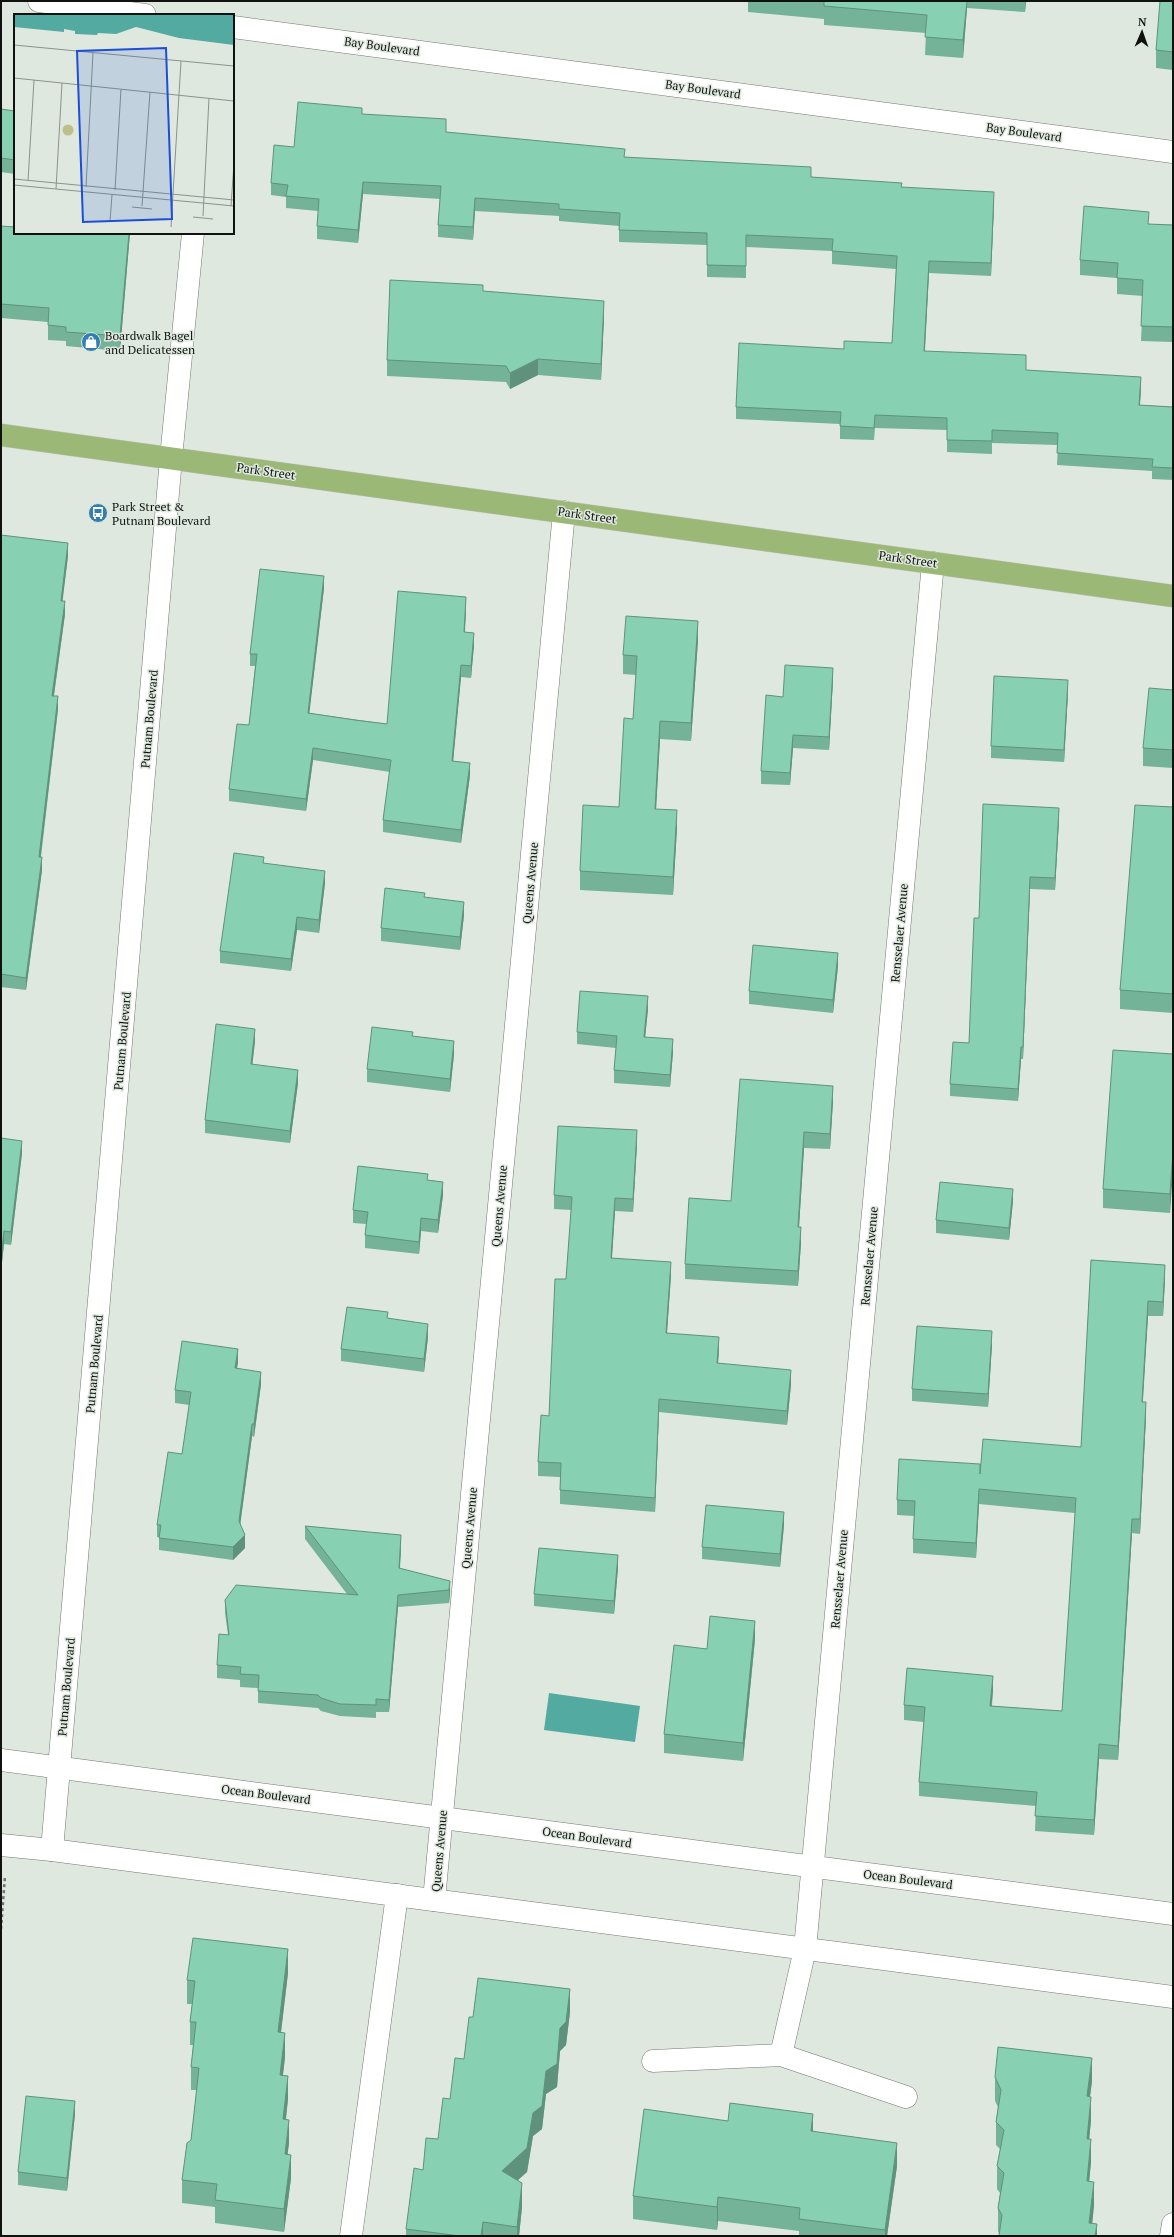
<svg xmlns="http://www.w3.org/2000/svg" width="1174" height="2237" viewBox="0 0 1174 2237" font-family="'PT Serif',serif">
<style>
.water{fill:#53aaa0}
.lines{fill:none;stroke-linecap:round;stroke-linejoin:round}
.street-casing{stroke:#717971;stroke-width:23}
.highway-casing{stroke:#c5c6c5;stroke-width:23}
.path{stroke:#6e746e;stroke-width:2.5;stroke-dasharray:3 3;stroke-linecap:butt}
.street{stroke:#fff;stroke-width:22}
.highway{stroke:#9bb877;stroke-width:22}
.wall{fill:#74b398}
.shaded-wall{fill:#5e927c}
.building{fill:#87d0b1;stroke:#5e927c}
.labels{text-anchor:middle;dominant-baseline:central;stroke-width:3;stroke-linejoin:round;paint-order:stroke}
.street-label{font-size:12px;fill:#0f120f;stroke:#dfe8df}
.poi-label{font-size:12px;fill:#0f120f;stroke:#dfe8df;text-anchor:start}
.inset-road{fill:none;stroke:#8c928c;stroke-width:1}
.view{fill:#1d4ed8;fill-opacity:0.15;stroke:#1d4ed8;stroke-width:2}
.inset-edge{fill:none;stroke:#0f120f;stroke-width:2}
</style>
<rect width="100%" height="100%" fill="#dfe8df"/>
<polygon class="water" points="549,1693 640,1706 635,1742 544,1730"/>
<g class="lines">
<defs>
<g id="street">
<polyline points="39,1 145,15"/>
<polyline points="233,27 1173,152"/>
<polyline points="1,1760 1173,1914"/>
<polyline points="1,1845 52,1850 1173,1997"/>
<polyline points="52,1850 171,458 193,233"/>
<polyline points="434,1900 564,512"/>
<polyline points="781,2055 805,1949 933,563"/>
<polyline points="653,2061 781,2055 906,2097"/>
<polyline points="351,2236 397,1895"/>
<polyline points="1171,2236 1173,2224"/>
</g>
<polyline id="highway" points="1,435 1173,596"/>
</defs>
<use href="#street" class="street-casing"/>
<use href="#highway" class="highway-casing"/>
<polyline class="path" points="1,1929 5,1876"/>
<use href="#street" class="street"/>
<use href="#highway" class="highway"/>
</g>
<g class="wall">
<polygon points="748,1 1026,1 1025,12 967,8 963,58 925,55 926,33 824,25 824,19 748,12"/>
<polygon points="1173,1 1173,70 1156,68 1156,50"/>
<polygon points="1,109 15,111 15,174 1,172"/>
<polygon points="362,114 446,132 625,157 902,187 994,204 991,276 929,273 925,351 1026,370 1141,389 1140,405 1173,407 1173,480 1152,479 1152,471 1057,465 1058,445 992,443 992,454 947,452 947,430 875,428 874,440 840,439 840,424 736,419 736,407 844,349 892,343 896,269 832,264 832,251 746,247 746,278 707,277 707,245 619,242 619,226 559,221 559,216 475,211 473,240 438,237 438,225 440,199 363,194 358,243 317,239 317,226 318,211 286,208 286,197 271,195 271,183 294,147"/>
<polygon points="1149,224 1173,225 1173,342 1141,341 1143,296 1117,294 1117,278 1080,275 1080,260"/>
<polygon points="1,226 15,233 130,233 120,351 66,346 66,341 48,340 48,322 1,318"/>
<polygon points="483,291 604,317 601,380 538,375 510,389 506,382 387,376 387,360"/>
<polygon points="1,535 68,556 62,601 65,614 54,696 58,709 41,857 42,870 26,990 1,987"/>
<polygon points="324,588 309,713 387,724 466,609 465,632 474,645 471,678 461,677 453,761 470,775 461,843 383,832 383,820 390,772 313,760 306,811 229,801 229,789 249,725 255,666 250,666 250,654"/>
<polygon points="698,640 691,741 660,739 656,809 677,828 673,895 580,890 580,871 619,807 633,719 636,675 623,674 623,655"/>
<polygon points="833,680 829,750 793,748 790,785 761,784 761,771 783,697"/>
<polygon points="1173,690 1173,768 1143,766 1143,748"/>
<polygon points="1068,693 1064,762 991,758 991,746"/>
<polygon points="1173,807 1173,1013 1120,1009 1120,990"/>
<polygon points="1059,819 1055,890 1030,889 1023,1059 1021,1059 1018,1101 950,1096 950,1084 969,1043 979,918"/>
<polygon points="264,864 325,883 319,933 297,930 291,971 220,963 220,951"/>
<polygon points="425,897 464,915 460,950 381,941 381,928"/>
<polygon points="838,966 833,1013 749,1004 749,991"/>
<polygon points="648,1009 645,1037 673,1052 670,1087 614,1083 614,1070 616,1048 577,1044 577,1032"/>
<polygon points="255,1041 252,1065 298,1083 290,1143 205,1133 205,1120"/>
<polygon points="454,1054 450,1092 367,1082 367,1069"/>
<polygon points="1173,1054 1170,1213 1103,1208 1103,1189"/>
<polygon points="833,1101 830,1149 804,1148 799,1227 801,1243 798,1286 685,1279 685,1264 731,1201"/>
<polygon points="1,1138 22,1153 11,1245 4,1244 1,1271"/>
<polygon points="637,1144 633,1212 615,1211 612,1258 671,1275 667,1333 719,1350 718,1363 791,1384 787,1425 659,1412 655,1512 560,1504 560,1477 538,1476 538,1462 549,1416 566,1279 571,1210 554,1209 554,1195"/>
<polygon points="428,1181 443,1195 438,1233 421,1231 419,1254 365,1248 365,1235 366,1224 353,1223 353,1210"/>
<polygon points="1013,1201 1009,1240 936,1233 936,1220"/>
<polygon points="1091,1260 1165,1279 1163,1316 1148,1316 1142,1402 1146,1417 1140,1534 1132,1533 1118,1760 1099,1759 1094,1835 1035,1831 1036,1806 919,1796 919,1782 924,1722 904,1720 904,1705 993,1690 992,1706 1062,1711 1075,1513 979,1504 976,1558 913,1553 913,1539 914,1516 897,1515 897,1500 980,1464 1081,1447"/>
<polygon points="428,1337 424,1372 341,1361 341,1349"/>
<polygon points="992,1344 988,1407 912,1401 912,1389"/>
<polygon points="238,1362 237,1368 261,1384 254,1437 252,1436 240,1524 245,1548 233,1560 159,1550 159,1537 157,1537 157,1525 182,1454 189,1405 175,1403 175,1390"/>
<polygon points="784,1525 780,1567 702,1559 702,1547"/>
<polygon points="305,1526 401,1548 400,1569 450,1581 450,1593 449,1603 398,1607 389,1712 376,1712 376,1718 340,1716 321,1711 318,1708 258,1703 258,1688 240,1687 240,1680 217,1678 217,1665 228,1635 225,1613 225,1600 347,1594 305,1539"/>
<polygon points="618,1568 614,1614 534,1606 534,1594"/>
<polygon points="755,1639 743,1761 664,1753 664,1734 707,1649"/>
<polygon points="288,1973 281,2033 285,2057 283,2075 288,2099 286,2120 289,2143 287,2154 291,2178 284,2232 215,2223 215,2207 182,2203 182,2180 191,2140 197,2090 191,2090 191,2067 193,2045 190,2045 190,2022 192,2004 187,2004 187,1980"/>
<polygon points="570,2012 566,2045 560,2051 557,2087 546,2094 542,2129 533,2136 527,2172 518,2180 522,2207 519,2236 406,2236 406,2229 423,2170 438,2139 450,2099 464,2059"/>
<polygon points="995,2077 1092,2081 1090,2096 1091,2120 1089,2139 1091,2162 1089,2181 1094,2205 1092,2223 1097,2236 999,2234 998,2231 998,2208 1000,2193 997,2189 997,2166 1000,2149 996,2145 996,2122 998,2107 995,2101"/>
<polygon points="75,2114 67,2191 18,2185 18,2172"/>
<polygon points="813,2132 897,2166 887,2236 799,2236 799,2231 718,2221 717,2230 633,2219 633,2196"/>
</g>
<g class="shaded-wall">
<polygon points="967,1 967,8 963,58 963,40"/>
<polygon points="1025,1 1026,1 1025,12"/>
<polygon points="363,182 363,194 358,243 358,230"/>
<polygon points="994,192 994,204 991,276 991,263"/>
<polygon points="475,198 475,211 473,240 473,227"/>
<polygon points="129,233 130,233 120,351 120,336"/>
<polygon points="929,261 929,273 924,363 924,351"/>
<polygon points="604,301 604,317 601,380 601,364"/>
<polygon points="538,359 538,375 510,389 510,373"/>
<polygon points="1141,377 1141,389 1139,417 1139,405"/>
<polygon points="68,543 68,556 61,614 61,601"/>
<polygon points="324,576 324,588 308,725 308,713"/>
<polygon points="466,597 466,609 464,644 464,632"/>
<polygon points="65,601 65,614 52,708 52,696"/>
<polygon points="698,621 698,640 691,741 691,723"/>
<polygon points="474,633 474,645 471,678 471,666"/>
<polygon points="461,665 461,677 452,773 452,761"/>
<polygon points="833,668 833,680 829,750 829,737"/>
<polygon points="1068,680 1068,693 1064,762 1064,750"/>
<polygon points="58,696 58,709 39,869 39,857"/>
<polygon points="660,721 660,739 655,828 655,809"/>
<polygon points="793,735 793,748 790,785 790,773"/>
<polygon points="313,748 313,760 306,811 306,799"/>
<polygon points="470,763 470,775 461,843 461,830"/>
<polygon points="1059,808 1059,819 1055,890 1055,878"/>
<polygon points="677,810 677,828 673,895 673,877"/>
<polygon points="42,857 42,870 26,990 26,978"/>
<polygon points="325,871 325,883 319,933 319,920"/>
<polygon points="1030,877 1030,889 1023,1059 1023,1047"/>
<polygon points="464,902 464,915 460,950 460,937"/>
<polygon points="297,917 297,930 291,971 291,959"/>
<polygon points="838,953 838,966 833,1013 833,1000"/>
<polygon points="648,996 648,1009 644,1049 644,1037"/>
<polygon points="255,1029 255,1041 251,1077 251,1064"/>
<polygon points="673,1039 673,1052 670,1087 670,1075"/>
<polygon points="454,1041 454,1054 450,1092 450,1079"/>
<polygon points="1021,1047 1021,1059 1018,1101 1018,1089"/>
<polygon points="298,1070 298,1083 290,1143 290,1131"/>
<polygon points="833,1086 833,1101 830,1149 830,1134"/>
<polygon points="637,1130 637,1144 633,1212 633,1199"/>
<polygon points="804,1132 804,1148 798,1243 798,1227"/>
<polygon points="22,1141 22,1153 11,1245 11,1232"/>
<polygon points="1173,1152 1173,1171 1170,1213 1170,1194"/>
<polygon points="443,1182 443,1195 438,1233 438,1220"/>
<polygon points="1013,1189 1013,1201 1009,1240 1009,1228"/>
<polygon points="615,1198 615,1211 611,1271 611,1258"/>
<polygon points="421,1218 421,1231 419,1254 419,1242"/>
<polygon points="801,1227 801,1243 798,1286 798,1271"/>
<polygon points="4,1231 4,1244 1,1271 1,1258"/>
<polygon points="671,1262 671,1275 666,1347 666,1333"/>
<polygon points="1165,1265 1165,1279 1163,1316 1163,1302"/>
<polygon points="1148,1301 1148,1316 1142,1417 1142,1402"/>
<polygon points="428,1324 428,1337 424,1372 424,1359"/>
<polygon points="992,1331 992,1344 988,1407 988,1394"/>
<polygon points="719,1337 719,1350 717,1377 717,1363"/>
<polygon points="238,1349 238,1362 235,1380 235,1368"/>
<polygon points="791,1370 791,1384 787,1425 787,1411"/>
<polygon points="261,1372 261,1384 254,1437 254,1424"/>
<polygon points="659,1399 659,1412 655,1512 655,1498"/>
<polygon points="1146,1402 1146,1417 1140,1534 1140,1519"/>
<polygon points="252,1424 252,1436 239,1534 239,1521"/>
<polygon points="979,1489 979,1504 976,1558 976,1543"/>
<polygon points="784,1512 784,1525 780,1567 780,1554"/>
<polygon points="1132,1519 1132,1533 1118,1760 1118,1746"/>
<polygon points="245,1535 245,1548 233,1560 233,1547"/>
<polygon points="401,1535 401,1548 399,1581 399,1568"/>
<polygon points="618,1555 618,1568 614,1614 614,1601"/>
<polygon points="450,1581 450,1593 449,1603 449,1590"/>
<polygon points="398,1595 398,1607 389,1712 389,1700"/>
<polygon points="755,1621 755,1639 743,1761 743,1743"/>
<polygon points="993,1676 993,1690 990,1721 990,1706"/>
<polygon points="1099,1744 1099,1759 1094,1835 1094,1820"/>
<polygon points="288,1949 288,1973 278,2056 278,2032"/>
<polygon points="570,1989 570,2012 566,2045 560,2051 557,2087 546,2094 542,2129 533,2136 527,2172 502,2194 502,2171 533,2113 546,2071"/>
<polygon points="285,2033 285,2057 280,2098 280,2075"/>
<polygon points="1092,2058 1092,2081 1087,2119 1087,2096"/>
<polygon points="288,2076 288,2099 283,2142 283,2119"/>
<polygon points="1091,2097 1091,2120 1087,2162 1087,2139"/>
<polygon points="75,2101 75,2114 67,2191 67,2178"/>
<polygon points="813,2114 813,2137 811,2131"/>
<polygon points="289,2120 289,2143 285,2177 285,2154"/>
<polygon points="1091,2139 1091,2162 1087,2204 1087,2181"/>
<polygon points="897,2143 897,2166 887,2236 885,2236 885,2230"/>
<polygon points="291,2155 291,2178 284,2232 284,2209"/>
<polygon points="1094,2182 1094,2205 1091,2236 1089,2223"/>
<polygon points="522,2183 522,2207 519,2236 517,2236 517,2227"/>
<polygon points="718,2197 718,2221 717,2230 717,2207"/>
<polygon points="483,2222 483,2236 481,2236"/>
<polygon points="1097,2224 1097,2236 1095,2236"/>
</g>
<g class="building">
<polygon points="824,1 967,1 963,40 925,37 927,15 824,6"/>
<polygon points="1160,1 1173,1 1173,52 1156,50"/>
<polygon points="298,102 362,108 362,114 446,119 446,132 625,149 624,157 811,167 811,177 902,183 901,187 994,192 991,263 929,261 924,351 1026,355 1026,370 1141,377 1139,405 1173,407 1173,468 1152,467 1153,459 1057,453 1058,433 992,430 992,441 947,440 947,418 875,415 874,428 840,426 841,412 736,407 739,343 844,349 844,341 892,343 897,256 832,251 833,239 746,235 746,266 707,265 707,233 619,230 620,213 559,209 559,204 475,198 473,227 438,225 441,186 363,182 358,230 317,226 319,199 286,196 288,185 271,183 274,145 294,147"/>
<polygon points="1,109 15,111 15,160 1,158"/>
<polygon points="1084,206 1149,212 1148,224 1173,225 1173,327 1141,326 1143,280 1117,278 1118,263 1080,260"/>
<polygon points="1,226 15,227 15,233 129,233 120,336 66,332 66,327 48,325 49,308 1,304"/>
<polygon points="390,280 483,285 483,291 604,301 601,364 538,359 510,373 506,366 387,360"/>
<polygon points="1,535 68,543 61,601 65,601 52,696 58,696 39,857 42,857 26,978 1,974"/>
<polygon points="260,569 324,576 308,713 355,720 387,724 398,591 466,597 464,632 474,633 471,666 461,665 452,761 470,763 461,830 383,820 391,760 313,748 306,799 229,789 237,724 249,725 257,654 250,654"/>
<polygon points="626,616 698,621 691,723 660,721 655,809 677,810 673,877 580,871 583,805 619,807 624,718 633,719 637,656 623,655"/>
<polygon points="785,665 833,668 829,737 793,735 790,773 761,771 766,695 783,697"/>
<polygon points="994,676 1068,680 1064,750 991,746"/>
<polygon points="1149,688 1173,690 1173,750 1143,748"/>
<polygon points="983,804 1059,808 1055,878 1030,877 1023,1047 1021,1047 1018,1089 950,1084 953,1042 969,1043 974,918 979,918"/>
<polygon points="1135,805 1173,807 1173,994 1120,990"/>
<polygon points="234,853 264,857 263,863 325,871 319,920 297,917 291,959 220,951"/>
<polygon points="385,888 425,893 424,897 464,902 460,937 381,928"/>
<polygon points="753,945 838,953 833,1000 749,991"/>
<polygon points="580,991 648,996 644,1037 673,1039 670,1075 614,1070 617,1036 577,1032"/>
<polygon points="216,1024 255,1029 251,1064 298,1070 290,1131 205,1120"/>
<polygon points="372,1027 413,1032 412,1036 454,1041 450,1079 367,1069"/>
<polygon points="1113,1050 1173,1054 1173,1152 1170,1194 1103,1189"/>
<polygon points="740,1079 833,1086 830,1134 804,1132 798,1227 801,1227 798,1271 685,1264 689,1198 731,1201"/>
<polygon points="558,1126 637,1130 633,1199 615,1198 611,1258 671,1262 666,1333 719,1337 717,1363 791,1370 787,1411 659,1399 655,1498 560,1490 561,1463 538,1462 541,1415 549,1416 555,1279 566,1279 572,1197 554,1195"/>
<polygon points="1,1138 22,1141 11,1232 4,1231 1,1258"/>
<polygon points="358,1166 428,1174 427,1180 443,1182 438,1220 421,1218 419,1242 365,1235 368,1212 353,1210"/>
<polygon points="940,1182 1013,1189 1009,1228 936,1220"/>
<polygon points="1091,1260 1165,1265 1163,1302 1148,1301 1142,1402 1146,1402 1140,1519 1132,1519 1118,1746 1099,1744 1094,1820 1035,1816 1037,1792 919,1782 925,1707 904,1705 907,1668 993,1676 990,1706 1062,1711 1076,1498 979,1489 976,1543 913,1539 915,1501 897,1500 899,1459 980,1464 980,1474 983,1439 1081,1447"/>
<polygon points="347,1307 388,1312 387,1318 428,1324 424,1359 341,1349"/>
<polygon points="917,1326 992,1331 988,1394 912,1389"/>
<polygon points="182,1341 238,1349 235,1368 261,1372 254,1424 252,1424 239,1521 245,1535 233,1547 159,1538 161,1525 157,1525 168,1452 182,1454 191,1392 175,1390"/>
<polygon points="706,1505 784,1512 780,1554 702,1547"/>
<polygon points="305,1526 401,1535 399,1568 450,1581 449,1590 398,1595 389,1700 376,1699 376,1705 340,1704 321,1698 318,1695 258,1691 259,1675 240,1674 241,1667 217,1665 219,1634 229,1635 225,1600 236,1585 358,1595"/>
<polygon points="539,1548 618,1555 614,1601 534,1594"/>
<polygon points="710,1616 755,1621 743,1743 664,1734 674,1645 707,1649"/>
<polygon points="193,1938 288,1949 278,2032 285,2033 280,2075 288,2076 283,2119 289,2120 285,2154 291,2155 284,2209 215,2200 217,2184 182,2180 187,2143 191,2140 199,2068 191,2067 196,2022 190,2022 195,1981 187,1980"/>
<polygon points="478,1978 570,1989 566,2022 560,2028 557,2064 546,2071 542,2106 533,2113 527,2148 502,2171 522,2183 517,2227 483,2222 481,2236 460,2236 406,2229 414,2168 423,2170 426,2138 438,2139 443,2098 450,2099 455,2058 464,2059 469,2017 473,2017"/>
<polygon points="998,2047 1092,2058 1087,2096 1091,2097 1087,2139 1091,2139 1087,2181 1094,2182 1089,2223 1097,2224 1095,2236 999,2236 1002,2215 998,2208 1004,2173 997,2166 1004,2130 996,2122 1001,2090 995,2077"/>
<polygon points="26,2096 75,2101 67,2178 18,2172"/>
<polygon points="730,2103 813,2114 811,2131 897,2143 885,2230 799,2219 800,2208 718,2197 717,2207 633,2196 644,2109 728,2121"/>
</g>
<defs>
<symbol id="shop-disc" viewBox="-11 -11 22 22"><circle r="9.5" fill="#337eb1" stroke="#dfe8df"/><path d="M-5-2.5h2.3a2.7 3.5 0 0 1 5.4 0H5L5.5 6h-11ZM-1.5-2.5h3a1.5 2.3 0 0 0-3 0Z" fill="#fff"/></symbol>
<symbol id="bus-disc" viewBox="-11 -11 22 22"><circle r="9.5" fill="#337eb1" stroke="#dfe8df"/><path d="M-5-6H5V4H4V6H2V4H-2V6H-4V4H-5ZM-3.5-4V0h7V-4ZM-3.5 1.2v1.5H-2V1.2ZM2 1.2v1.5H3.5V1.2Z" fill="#fff"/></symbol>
</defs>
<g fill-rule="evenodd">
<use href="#shop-disc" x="80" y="331" width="22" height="22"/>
<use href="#bus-disc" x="87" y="502" width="22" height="22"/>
</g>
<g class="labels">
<g class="street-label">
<text transform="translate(382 46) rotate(8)">Bay Boulevard</text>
<text transform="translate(703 89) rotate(8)">Bay Boulevard</text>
<text transform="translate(1024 132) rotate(8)">Bay Boulevard</text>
<text transform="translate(266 471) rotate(8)">Park Street</text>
<text transform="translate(587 515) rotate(8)">Park Street</text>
<text transform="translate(908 559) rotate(8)">Park Street</text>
<text transform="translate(149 719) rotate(-85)">Putnam Boulevard</text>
<text transform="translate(530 883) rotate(-85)">Queens Avenue</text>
<text transform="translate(899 933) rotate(-85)">Rensselaer Avenue</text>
<text transform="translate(122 1041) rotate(-85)">Putnam Boulevard</text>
<text transform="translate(499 1206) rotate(-85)">Queens Avenue</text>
<text transform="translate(869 1256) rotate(-85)">Rensselaer Avenue</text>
<text transform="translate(94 1364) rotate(-85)">Putnam Boulevard</text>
<text transform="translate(469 1528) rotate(-85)">Queens Avenue</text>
<text transform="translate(839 1579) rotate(-85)">Rensselaer Avenue</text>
<text transform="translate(66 1687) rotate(-85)">Putnam Boulevard</text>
<text transform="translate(266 1794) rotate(7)">Ocean Boulevard</text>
<text transform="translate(587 1837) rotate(8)">Ocean Boulevard</text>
<text transform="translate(439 1851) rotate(-85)">Queens Avenue</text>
<text transform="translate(908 1879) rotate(7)">Ocean Boulevard</text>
</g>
<g class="poi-label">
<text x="105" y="335">Boardwalk Bagel<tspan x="105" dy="14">and Delicatessen</tspan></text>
<text x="112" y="506">Park Street &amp;<tspan x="112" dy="14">Putnam Boulevard</tspan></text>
</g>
</g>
<g transform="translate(14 14)">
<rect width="220" height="220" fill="#dfe8df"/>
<path d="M48.5 116a5.5 5.5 0 1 1 11 0a5.5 5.5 0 1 1-11 0Z" fill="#bdbe89"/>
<path d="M0 0H220V31L165 24 122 13 102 20 84 19 83 21 61 20V17L50 15V18L0 13Z" fill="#53aaa0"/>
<path class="inset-road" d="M0 31 220 52M0 64 220 87M0 165 220 186M14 167 20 66M0 171 220 192M72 173 79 39M42 175 48 69M101 176 107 75M128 192 136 78M217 192 220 149M118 193 138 195M189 202 195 84M179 203 199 205M96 207 98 181M157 213 167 47"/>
<path class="view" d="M152 34 158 205 69 208 63 37Z"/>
<rect width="220" height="220" class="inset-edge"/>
</g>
<rect width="1174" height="2237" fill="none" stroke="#0f120f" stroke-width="4"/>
<g transform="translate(1142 32) rotate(2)" stroke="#dfe8df" stroke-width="3" paint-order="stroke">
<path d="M0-3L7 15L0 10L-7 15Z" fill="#0f120f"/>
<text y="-6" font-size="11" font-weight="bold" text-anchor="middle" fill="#0f120f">N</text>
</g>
</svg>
